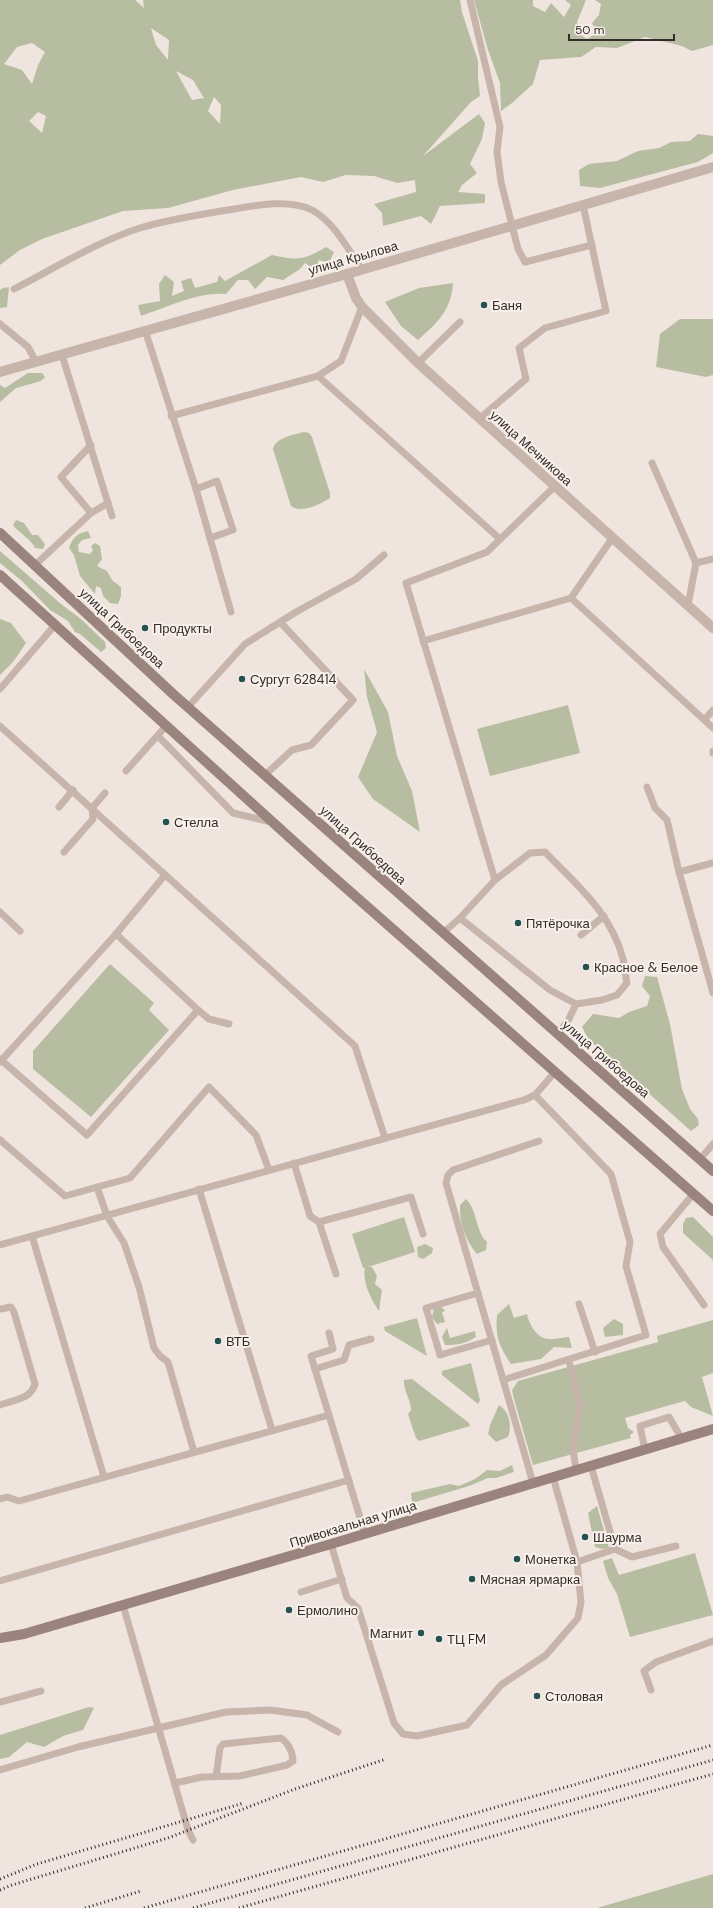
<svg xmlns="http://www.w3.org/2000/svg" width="713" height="1908" viewBox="0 0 713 1908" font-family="'DM Sans',sans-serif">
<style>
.green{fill:#b7bda0;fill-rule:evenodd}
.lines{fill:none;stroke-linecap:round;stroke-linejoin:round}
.lane{stroke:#c7b4ab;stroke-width:7}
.street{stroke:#c7b4ab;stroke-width:10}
.secondary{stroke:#9a847d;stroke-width:10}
.rail{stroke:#352c2a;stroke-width:3;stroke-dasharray:1 3;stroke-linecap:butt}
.poi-dot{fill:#24524f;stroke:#f8f0ea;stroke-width:1.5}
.labels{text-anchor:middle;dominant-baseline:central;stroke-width:4;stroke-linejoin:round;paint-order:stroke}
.street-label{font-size:13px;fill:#352c2a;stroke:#f8f0ea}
.poi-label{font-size:13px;fill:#352c2a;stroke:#f8f0ea;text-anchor:start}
</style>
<rect width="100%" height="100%" fill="#f0e5de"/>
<g class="green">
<path d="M0 0H135L144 8 143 0H460L462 12 478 61V77L480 96 471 102 423 156 479 114 485 123 482 139 470 164 477 173 462 185 458 192 485 194V203L440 206 431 224 421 216 383 226 382 213 374 204 416 192 415 180 397 183 374 176 346 175 323 182 301 177 233 190 168 208 123 211 42 239 20 250 0 265ZM151 28 169 40 168 60 156 45ZM32 43 45 52 38 65 32 84 22 70 4 64 17 47ZM176 71 193 80 204 98 192 100ZM214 97 221 105 220 124 208 111ZM38 112 46 116 42 133 29 121Z"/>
<polygon points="474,0 533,0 533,6 545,12 551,3 564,17 571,5 565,0 586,0 577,22 579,34 587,39 597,33 592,23 599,15 601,4 595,0 713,0 713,45 692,51 682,46 645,37 617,48 596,47 581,57 540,60 533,84 512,103 501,111 500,83 488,50"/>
<polygon points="698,134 713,136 713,153 698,162 600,188 580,186 579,170 589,164 617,161 638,151 659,148 671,142 690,141"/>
<path d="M326 247 334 252 329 263 319 260 316 270 305 263 300 269 283 280 267 277 255 289 248 280H238L226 294C197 292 168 307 141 316L138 305 160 301 159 284 165 275 174 282 172 296 184 291 181 281 191 278 195 288 217 282 219 275 225 281 272 255C298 261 304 260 326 247Z"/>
<path d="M453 283C451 311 438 322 418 340L401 326 385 302 419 288Z"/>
<polygon points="9,287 7,307 0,308 0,290 3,288"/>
<polygon points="680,319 713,319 713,375 706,377 656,367 660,334"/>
<polygon points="28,373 42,373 45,377 41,381 16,388 0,402 0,385 5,388"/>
<path d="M304 432 309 433 312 437 330 493V498C321 504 300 514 291 506L273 449C276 437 294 435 304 432Z"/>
<path d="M16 520 24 523 32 535H38L45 544 43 549 35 548C30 538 20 534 13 525Z"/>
<path d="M88 531 91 538 82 540 78 545 79 552 90 554 93 550 91 546 95 543 100 546 102 559 97 566 107 571 112 580 121 587V596L118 604 110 603 103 596 101 588 96 586 95 594 80 576 74 555 69 548C72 538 78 533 88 531Z"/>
<polygon points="0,551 61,604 81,619 105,642 106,648 101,652 80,634 75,632 68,621 50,610 22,581 0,563"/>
<polygon points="0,619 11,623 26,643 13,662 0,675"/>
<polygon points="364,669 388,712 397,756 412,791 420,832 373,799 358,777 377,732 367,697"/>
<polygon points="568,705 580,753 490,776 477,729"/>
<polygon points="110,964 154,1003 149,1010 169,1030 91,1117 33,1069 33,1051"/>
<polygon points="645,976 657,977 670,1024 682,1089 690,1109 698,1119 699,1125 691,1131 589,1040 582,1027 593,1014 619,1018 629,1012 647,1006 650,996 642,986"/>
<path d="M466 1199C478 1211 475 1231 487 1242L486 1250 477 1254C466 1241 459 1223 460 1205Z"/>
<path d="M404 1217 415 1252 368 1267H372L377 1276 375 1284 382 1290 379 1311C371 1300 362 1282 365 1268H363L352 1234Z"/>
<polygon points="693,1217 713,1237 713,1260 683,1233 683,1224 686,1218"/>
<polygon points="425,1244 433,1248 432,1253 423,1259 418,1257 417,1247"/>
<path d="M509 1304 514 1318 527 1314C529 1324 537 1339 549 1339 556 1340 563 1337 569 1337L572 1348 554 1347 541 1359 511 1364C499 1346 495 1336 497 1315Z"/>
<polygon points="441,1306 445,1311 442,1312 445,1322 437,1324 432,1317 434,1308"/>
<polygon points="417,1318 427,1356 385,1331 384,1327"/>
<polygon points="614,1319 623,1324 623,1335 605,1337 603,1328"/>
<polygon points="713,1320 713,1373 702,1377 713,1416 691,1407 685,1401 681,1402 625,1418 628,1428 634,1432 630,1435 631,1438 533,1465 514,1399 512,1390 518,1381 658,1342 657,1336"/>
<path d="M447 1328 450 1338 475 1331 476 1337C465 1344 457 1345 445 1345L442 1337Z"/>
<polygon points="471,1363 480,1400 478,1404 442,1375 442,1371"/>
<path d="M412 1379 469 1423 470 1426 419 1441 416 1438 408 1414 411 1410C411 1400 403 1390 404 1380Z"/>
<path d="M499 1405C510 1412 512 1426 508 1437L496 1442 488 1434 490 1425Z"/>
<polygon points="512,1465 514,1472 496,1478 488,1478 469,1486 412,1503 411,1493 450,1484 459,1486 475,1479 487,1470 500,1471"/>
<polygon points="597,1506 609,1548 602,1549 595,1547 588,1513"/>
<polygon points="695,1553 713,1615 630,1637 617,1594 608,1578 603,1561 612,1558 619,1575"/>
<polygon points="89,1707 94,1708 83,1730 63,1736 44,1747 27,1742 9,1757 0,1759 0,1735"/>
<polygon points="713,1874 713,1908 597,1908"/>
</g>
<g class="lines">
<g class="lane">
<polyline points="470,0 500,127 497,152 501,182 518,249 525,262 592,245"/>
<path d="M14 289C55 268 96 242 140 228 170 219 203 214 234 209 257 205 291 199 312 210 334 222 348 249 362 270"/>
<polyline points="0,324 28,347 36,362"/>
<polyline points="145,330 196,489 231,612"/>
<polyline points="62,355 112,516"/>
<polyline points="418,363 460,322"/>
<polyline points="318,376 341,361 362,307"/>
<polyline points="171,416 318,376 500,539"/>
<polyline points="479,419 526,379 519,348 545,328 606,311 583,205"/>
<polyline points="91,445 61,477 91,513"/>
<polyline points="652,463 696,563 688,605"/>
<polyline points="196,489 217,481 233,530 210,538"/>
<polyline points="696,563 713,559"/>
<polyline points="35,565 91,513 108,503"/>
<polyline points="571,598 613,537"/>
<polyline points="423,641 571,598 713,728"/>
<polyline points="0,689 55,625"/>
<polyline points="188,707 245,644 296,612 356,579 384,555"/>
<polyline points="705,719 713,710"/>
<polyline points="0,726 355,1046 385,1138"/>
<polyline points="158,736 233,813 271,822"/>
<polyline points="713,751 713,753"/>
<polyline points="126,771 166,726"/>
<polyline points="265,775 292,750 311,745 353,700 281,623"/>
<polyline points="647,787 655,808 667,820 679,872 713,993"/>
<polyline points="59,807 73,790"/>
<polyline points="64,852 93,819 92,808 105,793"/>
<path d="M545 852C576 884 612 914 623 959 625 966 625 975 627 983L617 995 602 1000 576 1004 550 990 460 918 495 880 530 853Z"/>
<polyline points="679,872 713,863"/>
<polyline points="495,880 406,583 487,552 554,487"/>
<polyline points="0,912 20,931"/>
<polyline points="443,933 460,918"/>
<polyline points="581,935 604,916"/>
<polyline points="198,1010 209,1019 229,1024"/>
<polyline points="558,1033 568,1021 576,1004"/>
<polyline points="0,1059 87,1135 198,1010 116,934"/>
<polyline points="0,1062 116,934 165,875"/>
<polyline points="0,1140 65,1196 130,1178 209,1087 256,1135 269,1170"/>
<polyline points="700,1159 713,1144"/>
<polyline points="294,1163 310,1216 319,1222 336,1274"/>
<polyline points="97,1187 107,1216 124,1243 139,1287 154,1348 160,1356 168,1362 194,1452"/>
<polyline points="199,1189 272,1430"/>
<polyline points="694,1193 660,1234 663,1247 704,1305"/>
<polyline points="319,1222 411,1197 423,1234"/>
<polyline points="32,1236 104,1477"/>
<polyline points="0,1245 524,1100 535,1095 555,1072"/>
<polyline points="478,1293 426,1308 440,1355 492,1340"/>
<polyline points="579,1304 595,1352"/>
<path d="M0 1309 11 1307 14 1312 35 1384C31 1399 14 1400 0 1405"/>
<polyline points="329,1333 333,1349 311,1356 365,1534"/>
<polyline points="569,1361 580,1404 573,1449 576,1470"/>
<polyline points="315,1369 344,1360 349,1345 371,1339"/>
<polyline points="503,1380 646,1335 626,1266 630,1242 611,1174 535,1095"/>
<polyline points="645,1450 640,1426 669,1417 682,1439"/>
<polyline points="591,1466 615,1549 632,1557 676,1546"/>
<polyline points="533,1483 446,1183 448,1175 453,1170 539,1141"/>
<polyline points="0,1499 7,1497 19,1501 329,1415"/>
<polyline points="331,1544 347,1598 358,1608 394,1723 403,1734 417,1736 467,1725 501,1685 546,1655 578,1618 581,1602 577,1562 553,1477"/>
<polyline points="577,1562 615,1549"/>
<polyline points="0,1581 349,1480"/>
<polyline points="301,1592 342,1579"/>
<polyline points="123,1605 188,1830 193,1840"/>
<polyline points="651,1690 644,1671 656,1662 713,1641"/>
<polyline points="0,1702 41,1691"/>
<polyline points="0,1770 78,1747 226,1712 270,1710 307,1715 338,1732"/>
<path d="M175 1783 202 1777 240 1776 287 1765 293 1761C293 1752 288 1743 281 1738L223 1744 220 1748 216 1777"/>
</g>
<g class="street">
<polyline points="347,274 356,298 362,307 418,363 713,628"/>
<polyline points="0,372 347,274 713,167"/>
</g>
<g class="secondary">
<polyline points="0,533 173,694 713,1171"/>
<polyline points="0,575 321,866 713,1211"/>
<polyline points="0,1638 24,1634 331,1544 713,1429"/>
</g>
<g class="rail">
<polyline points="0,1879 37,1864 244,1803"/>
<polyline points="0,1890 12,1885 168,1838 295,1789 386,1759"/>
<polyline points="85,1908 141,1891"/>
<polyline points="144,1908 713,1745"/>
<polyline points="193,1908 713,1760"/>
<polyline points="239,1908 713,1774"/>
</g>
</g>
<g class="poi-dot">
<circle cx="484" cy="305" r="4"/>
<circle cx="145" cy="628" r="4"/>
<circle cx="242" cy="679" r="4"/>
<circle cx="166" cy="822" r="4"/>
<circle cx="518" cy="923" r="4"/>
<circle cx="586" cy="967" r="4"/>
<circle cx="218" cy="1341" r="4"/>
<circle cx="585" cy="1537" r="4"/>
<circle cx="517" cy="1559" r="4"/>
<circle cx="472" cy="1579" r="4"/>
<circle cx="289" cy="1610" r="4"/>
<circle cx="421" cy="1633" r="4"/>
<circle cx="439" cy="1639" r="4"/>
<circle cx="537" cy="1696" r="4"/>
</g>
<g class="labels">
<g class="street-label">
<text transform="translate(353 258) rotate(-16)">улица Крылова</text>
<text transform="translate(531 448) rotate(42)">улица Мечникова</text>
<text transform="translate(122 628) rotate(43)">улица Грибоедова</text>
<text transform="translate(363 845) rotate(42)">улица Грибоедова</text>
<text transform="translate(606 1059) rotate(41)">улица Грибоедова</text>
<text transform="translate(353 1524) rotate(-17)">Привокзальная улица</text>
</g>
<g class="poi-label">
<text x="492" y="305">Баня</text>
<text x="153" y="628">Продукты</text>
<text x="250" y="679">Сургут 628414</text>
<text x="174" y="822">Стелла</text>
<text x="526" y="923">Пятёрочка</text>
<text x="594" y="967">Красное &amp; Белое</text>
<text x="226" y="1341">ВТБ</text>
<text x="593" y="1537">Шаурма</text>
<text x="525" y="1559">Монетка</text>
<text x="480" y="1579">Мясная ярмарка</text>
<text x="297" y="1610">Ермолино</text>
<text x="413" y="1633" text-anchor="end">Магнит</text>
<text x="447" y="1639">ТЦ FM</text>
<text x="545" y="1696">Столовая</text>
</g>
</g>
<path d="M569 34v6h105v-6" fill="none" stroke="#352c2a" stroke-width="2"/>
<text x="575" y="34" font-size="12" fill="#352c2a" stroke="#f8f0ea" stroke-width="3" paint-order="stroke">50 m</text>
</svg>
